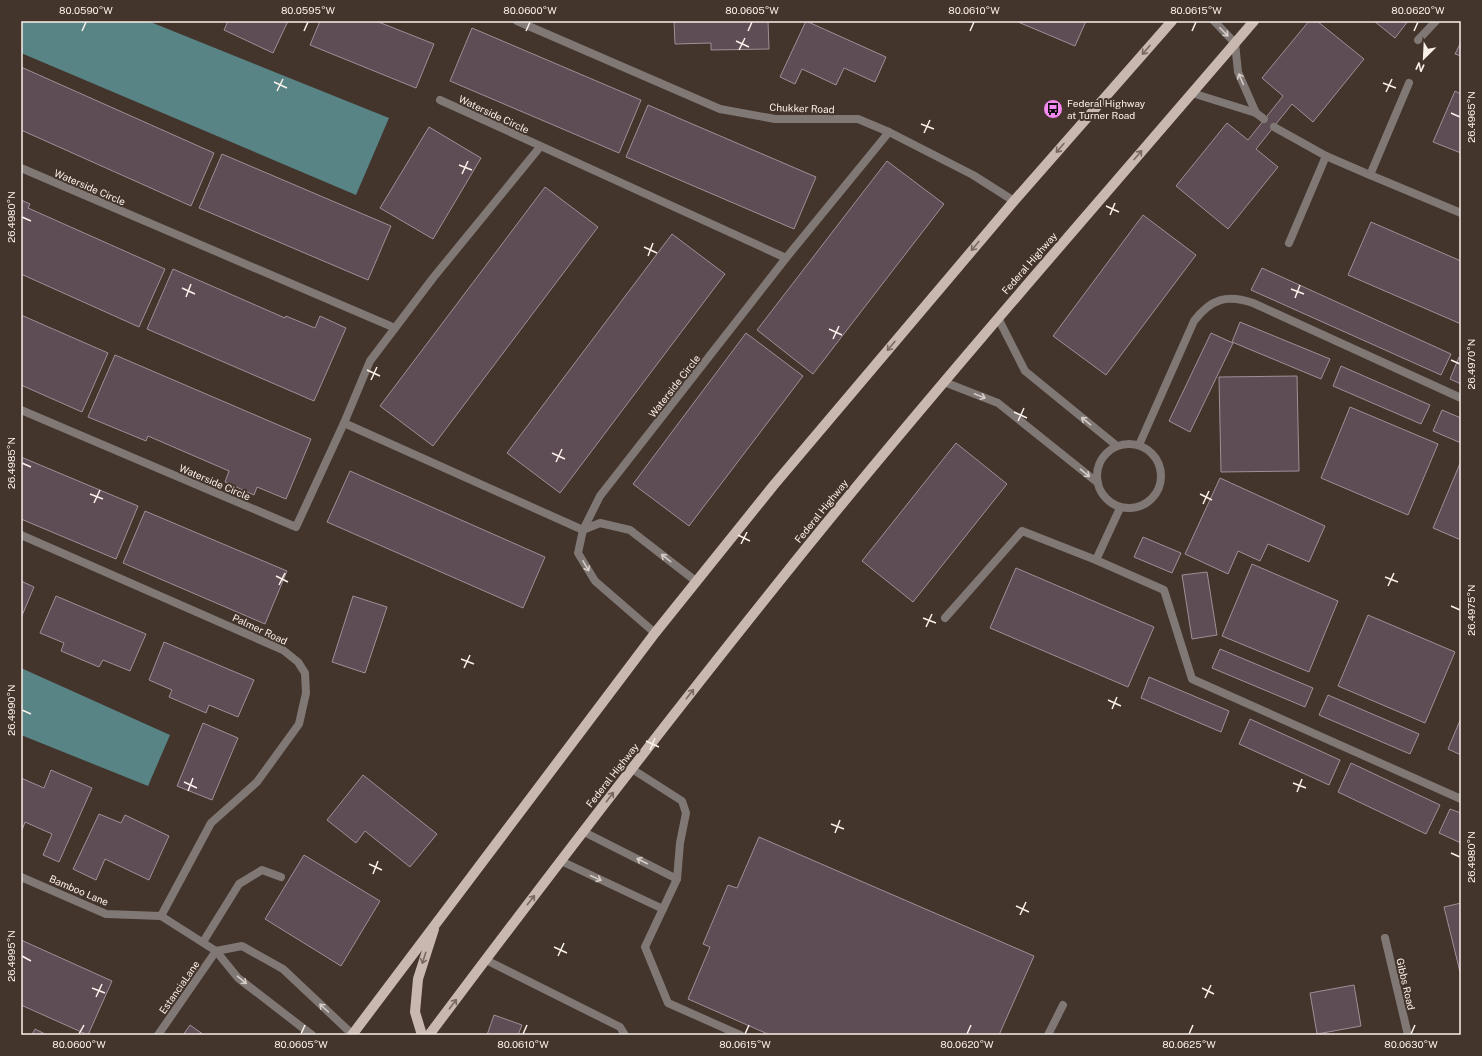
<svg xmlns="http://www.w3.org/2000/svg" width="1482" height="1056" viewBox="0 0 1482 1056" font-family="'Public Sans',sans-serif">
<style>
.water{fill:#588486}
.building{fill:#5e4d55;stroke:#a18e97}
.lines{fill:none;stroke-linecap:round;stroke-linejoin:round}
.service{stroke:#807874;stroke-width:8}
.minor{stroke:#807874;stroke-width:8}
.primary{stroke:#c8b8b0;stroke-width:10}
.oneway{stroke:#d5ccc7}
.oneway2{stroke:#786961}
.ticks{fill:none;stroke:#faf0ea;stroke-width:1.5}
.labels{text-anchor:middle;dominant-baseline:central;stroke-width:4;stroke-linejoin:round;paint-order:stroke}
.poi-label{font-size:10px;fill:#faf0ea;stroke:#43342c;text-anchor:start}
.street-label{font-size:10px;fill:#faf0ea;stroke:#43342c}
.neatline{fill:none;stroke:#faf0ea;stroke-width:1.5}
.ticks-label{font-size:10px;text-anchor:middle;fill:#faf0ea}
</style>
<rect width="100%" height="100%" fill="#43342c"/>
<g class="water">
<polygon points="21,21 148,21 389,118 356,195 21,53"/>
<polygon points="21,668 170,735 148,786 21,735"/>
</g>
<g class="building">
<polygon points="228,21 288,21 273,53 224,30"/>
<polygon points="320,21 376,21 434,44 416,88 310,45"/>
<polygon points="674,21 768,21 769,49 711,50 711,43 675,44"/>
<polygon points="806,21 886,57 875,82 844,68 836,85 802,69 795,84 780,77"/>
<polygon points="1019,21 1086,21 1075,46 1018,22"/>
<polygon points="1309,21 1317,21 1364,59 1313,122 1292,104 1256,149 1278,167 1228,229 1176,186 1227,123 1248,140 1283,96 1262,78"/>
<polygon points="1374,21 1408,21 1395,38"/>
<polygon points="472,28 641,100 619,153 450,81"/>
<polygon points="1461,42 1461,56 1455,54"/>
<polygon points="21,67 214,153 191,206 21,130"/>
<polygon points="1455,91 1461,94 1461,153 1433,142"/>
<polygon points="648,105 816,177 794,229 626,157"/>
<polygon points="429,127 481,158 433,239 380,208"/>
<polygon points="222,154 391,226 368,280 199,208"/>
<polygon points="887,161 944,204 813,374 757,330"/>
<polygon points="545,187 598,227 433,446 380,406"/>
<polygon points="21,200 30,204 28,208 165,269 139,327 21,274"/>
<polygon points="1143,215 1196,255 1106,375 1053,336"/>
<polygon points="1371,222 1461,261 1461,324 1348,275"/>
<polygon points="672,234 725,274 560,493 507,453"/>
<polygon points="1262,268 1451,354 1441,375 1251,290"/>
<polygon points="173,269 285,318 286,316 315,328 320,316 346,328 314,401 147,329"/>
<polygon points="21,315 108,353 82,412 21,385"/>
<polygon points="1240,322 1330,359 1321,379 1232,342"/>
<polygon points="746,333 803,376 689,526 633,484"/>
<polygon points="1211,333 1233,343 1190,432 1169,421"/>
<polygon points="115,355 311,439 286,499 257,487 254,495 225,482 229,471 148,436 146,441 88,417"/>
<polygon points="1459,357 1461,358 1461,384 1450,379"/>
<polygon points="1341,366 1430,405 1421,424 1333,386"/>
<polygon points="1297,376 1299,471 1221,472 1219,377"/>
<polygon points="1350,407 1438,444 1408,515 1321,478"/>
<polygon points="1442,410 1461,418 1461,443 1433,431"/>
<polygon points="956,443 1007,484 913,602 862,561"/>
<polygon points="21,457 138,506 116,559 21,519"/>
<polygon points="1461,461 1461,540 1433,528"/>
<polygon points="350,471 545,557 523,608 327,522"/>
<polygon points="1220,478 1325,526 1309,562 1268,544 1260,561 1238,551 1228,574 1185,554"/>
<polygon points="145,511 287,571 265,624 123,563"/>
<polygon points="1143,537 1181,553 1172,573 1134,557"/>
<polygon points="1252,564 1338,601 1309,672 1222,636"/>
<polygon points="1016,568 1154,627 1128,687 990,628"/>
<polygon points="1207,572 1217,635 1192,639 1182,575"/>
<polygon points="21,581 34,587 21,618"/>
<polygon points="56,596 146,634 130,671 103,660 99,667 61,651 64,643 40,633"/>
<polygon points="353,596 387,607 365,673 332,662"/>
<polygon points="1368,615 1455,652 1425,723 1338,686"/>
<polygon points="164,642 254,680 238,717 209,705 206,713 169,697 172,690 149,680"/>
<polygon points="1220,649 1313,688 1305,707 1212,668"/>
<polygon points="1149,677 1229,711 1221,732 1141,698"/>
<polygon points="1328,695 1419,734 1410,754 1319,715"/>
<polygon points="1461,718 1461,755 1448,749"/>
<polygon points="1250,719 1340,760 1329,785 1239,744"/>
<polygon points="203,723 238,738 212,800 177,786"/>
<polygon points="1351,763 1440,805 1426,834 1338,792"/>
<polygon points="51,770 92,788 59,862 43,855 52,834 25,822 21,833 21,778 44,788"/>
<polygon points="363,775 437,834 410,867 365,831 356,843 327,820"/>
<polygon points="1450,809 1461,813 1461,843 1439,833"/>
<polygon points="99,814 121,823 125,815 169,836 149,880 105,859 96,880 73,869"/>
<polygon points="759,837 1034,956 999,1035 770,1035 688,999 710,947 703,944 728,885 737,888"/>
<polygon points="304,855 380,901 341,966 265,919"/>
<polygon points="1461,903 1461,976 1444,907"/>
<polygon points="21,940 112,981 88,1035 21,1005"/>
<polygon points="1354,985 1361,1026 1317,1034 1310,993"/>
<polygon points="494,1015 522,1025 518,1035 487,1035"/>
<polygon points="190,1025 204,1035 183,1035"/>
<polygon points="35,1029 47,1035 32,1035"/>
</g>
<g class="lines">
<g class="service">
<polyline points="1418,40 1436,21"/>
<polyline points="1235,43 1238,72 1256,113"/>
<polyline points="1192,93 1256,113 1264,119"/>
<polyline points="1274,127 1326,156 1370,175 1409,83"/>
<polyline points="1370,175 1461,213"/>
<polyline points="1289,243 1326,156"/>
<polyline points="998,318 1025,371 1117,446"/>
<polyline points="944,382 998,403 1098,483"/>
<circle cx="1129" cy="476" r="32"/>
<path d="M1139 445 1194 321C1211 299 1226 294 1253 303L1461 398"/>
<polyline points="1096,560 1164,590 1192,679 1461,799"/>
<polyline points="945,618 1022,531 1096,560 1120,508"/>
<polyline points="632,769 682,801 686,813 680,843 677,879 645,947 668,1003 740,1035"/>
<polyline points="584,832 677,879"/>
<polyline points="561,861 663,909"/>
<polyline points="203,942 239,884 262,870 281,877"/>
<polyline points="486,960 620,1027 625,1035"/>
<polyline points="1048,1035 1063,1005"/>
</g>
<g class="minor">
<polyline points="517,21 720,109 775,119 858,119 889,132 973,175 1014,201"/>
<polyline points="1214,21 1235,43"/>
<polyline points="440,100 786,258"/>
<polyline points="21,168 395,328"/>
<polyline points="21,410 296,527 344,423 370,361 433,278 540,147"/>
<polyline points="344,423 583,530 600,523 630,530 697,582"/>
<polyline points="21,535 283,650 298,662 305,673 306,693 299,724 257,782 211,823 161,916"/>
<polyline points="655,633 595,581 578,553 583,530 600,496 786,258 889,132"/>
<polyline points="21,877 106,914 161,916 216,951 238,978 312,1035"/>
<polyline points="1385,938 1408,1035"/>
<polyline points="216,951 242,946 283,969 352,1034"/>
<polyline points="158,1035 216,951"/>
</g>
<g class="primary">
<polyline points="352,1035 655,633 773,486 1014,201 1172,21"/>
<polyline points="422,1035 415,1012 418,979 434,929"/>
<path d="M429 1035C558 863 688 693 824 526 964 355 1110 189 1254 21"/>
</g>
</g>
<defs><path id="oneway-shaft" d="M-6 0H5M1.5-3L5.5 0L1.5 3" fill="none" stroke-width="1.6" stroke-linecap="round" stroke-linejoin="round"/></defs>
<g class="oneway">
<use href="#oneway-shaft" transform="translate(1224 32) rotate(45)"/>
<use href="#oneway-shaft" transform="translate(1241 79) rotate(-114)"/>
<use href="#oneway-shaft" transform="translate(980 396) rotate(22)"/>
<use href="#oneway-shaft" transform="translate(1086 421) rotate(-141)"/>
<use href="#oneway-shaft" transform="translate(1085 473) rotate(39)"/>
<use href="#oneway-shaft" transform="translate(666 558) rotate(-142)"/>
<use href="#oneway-shaft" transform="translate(586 566) rotate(60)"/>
<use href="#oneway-shaft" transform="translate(642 861) rotate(-153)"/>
<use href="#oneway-shaft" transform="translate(596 878) rotate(25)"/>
<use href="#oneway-shaft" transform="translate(242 980) rotate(40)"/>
<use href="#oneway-shaft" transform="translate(324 1008) rotate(-138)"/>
</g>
<g class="oneway2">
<use href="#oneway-shaft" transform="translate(1146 50) rotate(131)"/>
<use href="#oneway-shaft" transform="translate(1060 148) rotate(131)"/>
<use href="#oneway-shaft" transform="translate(1138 155) rotate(-49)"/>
<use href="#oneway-shaft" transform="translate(975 246) rotate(130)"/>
<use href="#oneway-shaft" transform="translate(891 346) rotate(130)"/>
<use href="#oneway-shaft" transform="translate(690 694) rotate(-52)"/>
<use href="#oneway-shaft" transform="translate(610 797) rotate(-53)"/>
<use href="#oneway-shaft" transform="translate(531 900) rotate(-52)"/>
<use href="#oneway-shaft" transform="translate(424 958) rotate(108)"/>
<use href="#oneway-shaft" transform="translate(453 1004) rotate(-53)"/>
</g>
<path class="ticks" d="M82 31 86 22M304 31 308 22M526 31 530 22M748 31 752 22M970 31 974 22M1192 31 1196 22M1414 31 1418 22M736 41 749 47M739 50 745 38M274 82 287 88M1383 83 1396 88M277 91 283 79M1386 92 1392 79M1451 113 1460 117M921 124 934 129M924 133 930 120M459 165 472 170M462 174 468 161M1106 206 1119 212M1110 215 1115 203M22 217 31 221M644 247 657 253M648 256 653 243M182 288 195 294M1291 289 1304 294M186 297 191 284M1295 298 1300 285M829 329 842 335M833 339 839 326M1451 360 1460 364M367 370 380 376M371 380 377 367M1014 412 1027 418M1018 421 1024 408M552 453 565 459M556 462 562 449M22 463 31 467M90 494 103 499M1200 494 1212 500M94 503 100 490M1203 504 1209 491M738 535 750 541M741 544 747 532M276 576 288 582M1385 577 1398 582M279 585 285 573M1388 586 1394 573M1451 606 1460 610M923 618 936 623M926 627 932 614M461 659 474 664M464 668 470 655M1108 700 1121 706M1112 709 1117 697M22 710 31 714M646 741 659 747M650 750 655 738M184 782 197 788M1293 783 1306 788M188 791 193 778M1297 792 1302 779M831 824 844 829M835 833 840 820M1451 853 1460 857M369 864 382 870M373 874 378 861M1016 906 1029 912M1020 915 1026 902M554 947 567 953M22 956 31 961M558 956 564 943M92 988 105 993M1202 988 1214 994M96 997 102 984M1205 998 1211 985M79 1034 84 1025M301 1034 305 1025M523 1034 527 1025M745 1034 749 1025M967 1034 971 1025M1189 1034 1193 1025M1411 1034 1415 1025"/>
<defs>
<symbol id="bus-disc" viewBox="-11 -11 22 22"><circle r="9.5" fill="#f489ef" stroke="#43342c"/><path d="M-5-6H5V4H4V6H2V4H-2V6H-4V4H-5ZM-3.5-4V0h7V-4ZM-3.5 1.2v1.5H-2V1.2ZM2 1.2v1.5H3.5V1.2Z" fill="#111"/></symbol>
</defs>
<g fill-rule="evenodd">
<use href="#bus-disc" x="1042" y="98" width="22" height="22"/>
</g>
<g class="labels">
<g class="poi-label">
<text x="1067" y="103">Federal Highway<tspan x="1067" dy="12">at Turner Road</tspan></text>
</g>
<g class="street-label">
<text transform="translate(802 108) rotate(2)">Chukker Road</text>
<text transform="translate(494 114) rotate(25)">Waterside Circle</text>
<text transform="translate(90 187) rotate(23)">Waterside Circle</text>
<text transform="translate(1029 263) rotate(-49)">Federal Highway</text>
<text transform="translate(674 386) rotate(-52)">Waterside Circle</text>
<text transform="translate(215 482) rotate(23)">Waterside Circle</text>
<text transform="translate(821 511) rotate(-51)">Federal Highway</text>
<text transform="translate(260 629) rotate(25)">Palmer Road</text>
<text transform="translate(612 775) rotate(-52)">Federal Highway</text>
<text transform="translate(79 890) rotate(23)">Bamboo Lane</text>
<text transform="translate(1406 984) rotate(77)">Gibbs Road</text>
<text transform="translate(179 987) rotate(-55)">EstanciaLane</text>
</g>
</g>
<rect width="1482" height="1056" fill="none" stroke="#43342c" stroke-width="44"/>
<g transform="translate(1424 58) rotate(204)" stroke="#43342c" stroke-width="3" paint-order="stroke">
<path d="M0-3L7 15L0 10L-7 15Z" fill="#faf0ea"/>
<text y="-6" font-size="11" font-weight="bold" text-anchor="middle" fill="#faf0ea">N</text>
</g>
<rect x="22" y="22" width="1438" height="1012" class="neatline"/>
<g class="ticks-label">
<text x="86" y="14">80.0590°W</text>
<text x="308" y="14">80.0595°W</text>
<text x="530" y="14">80.0600°W</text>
<text x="752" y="14">80.0605°W</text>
<text x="974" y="14">80.0610°W</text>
<text x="1196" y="14">80.0615°W</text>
<text x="1418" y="14">80.0620°W</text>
<text transform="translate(1471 117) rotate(-90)" y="4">26.4965°N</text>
<text transform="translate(11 217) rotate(-90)" y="4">26.4980°N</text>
<text transform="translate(1471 364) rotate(-90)" y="4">26.4970°N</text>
<text transform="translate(11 463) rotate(-90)" y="4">26.4985°N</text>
<text transform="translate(1471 610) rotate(-90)" y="4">26.4975°N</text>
<text transform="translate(11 710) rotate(-90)" y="4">26.4990°N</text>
<text transform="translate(1471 857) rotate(-90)" y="4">26.4980°N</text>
<text transform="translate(11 956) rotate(-90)" y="4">26.4995°N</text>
<text x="79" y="1048">80.0600°W</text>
<text x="301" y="1048">80.0605°W</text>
<text x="523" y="1048">80.0610°W</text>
<text x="745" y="1048">80.0615°W</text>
<text x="967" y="1048">80.0620°W</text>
<text x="1189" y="1048">80.0625°W</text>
<text x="1411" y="1048">80.0630°W</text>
</g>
</svg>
